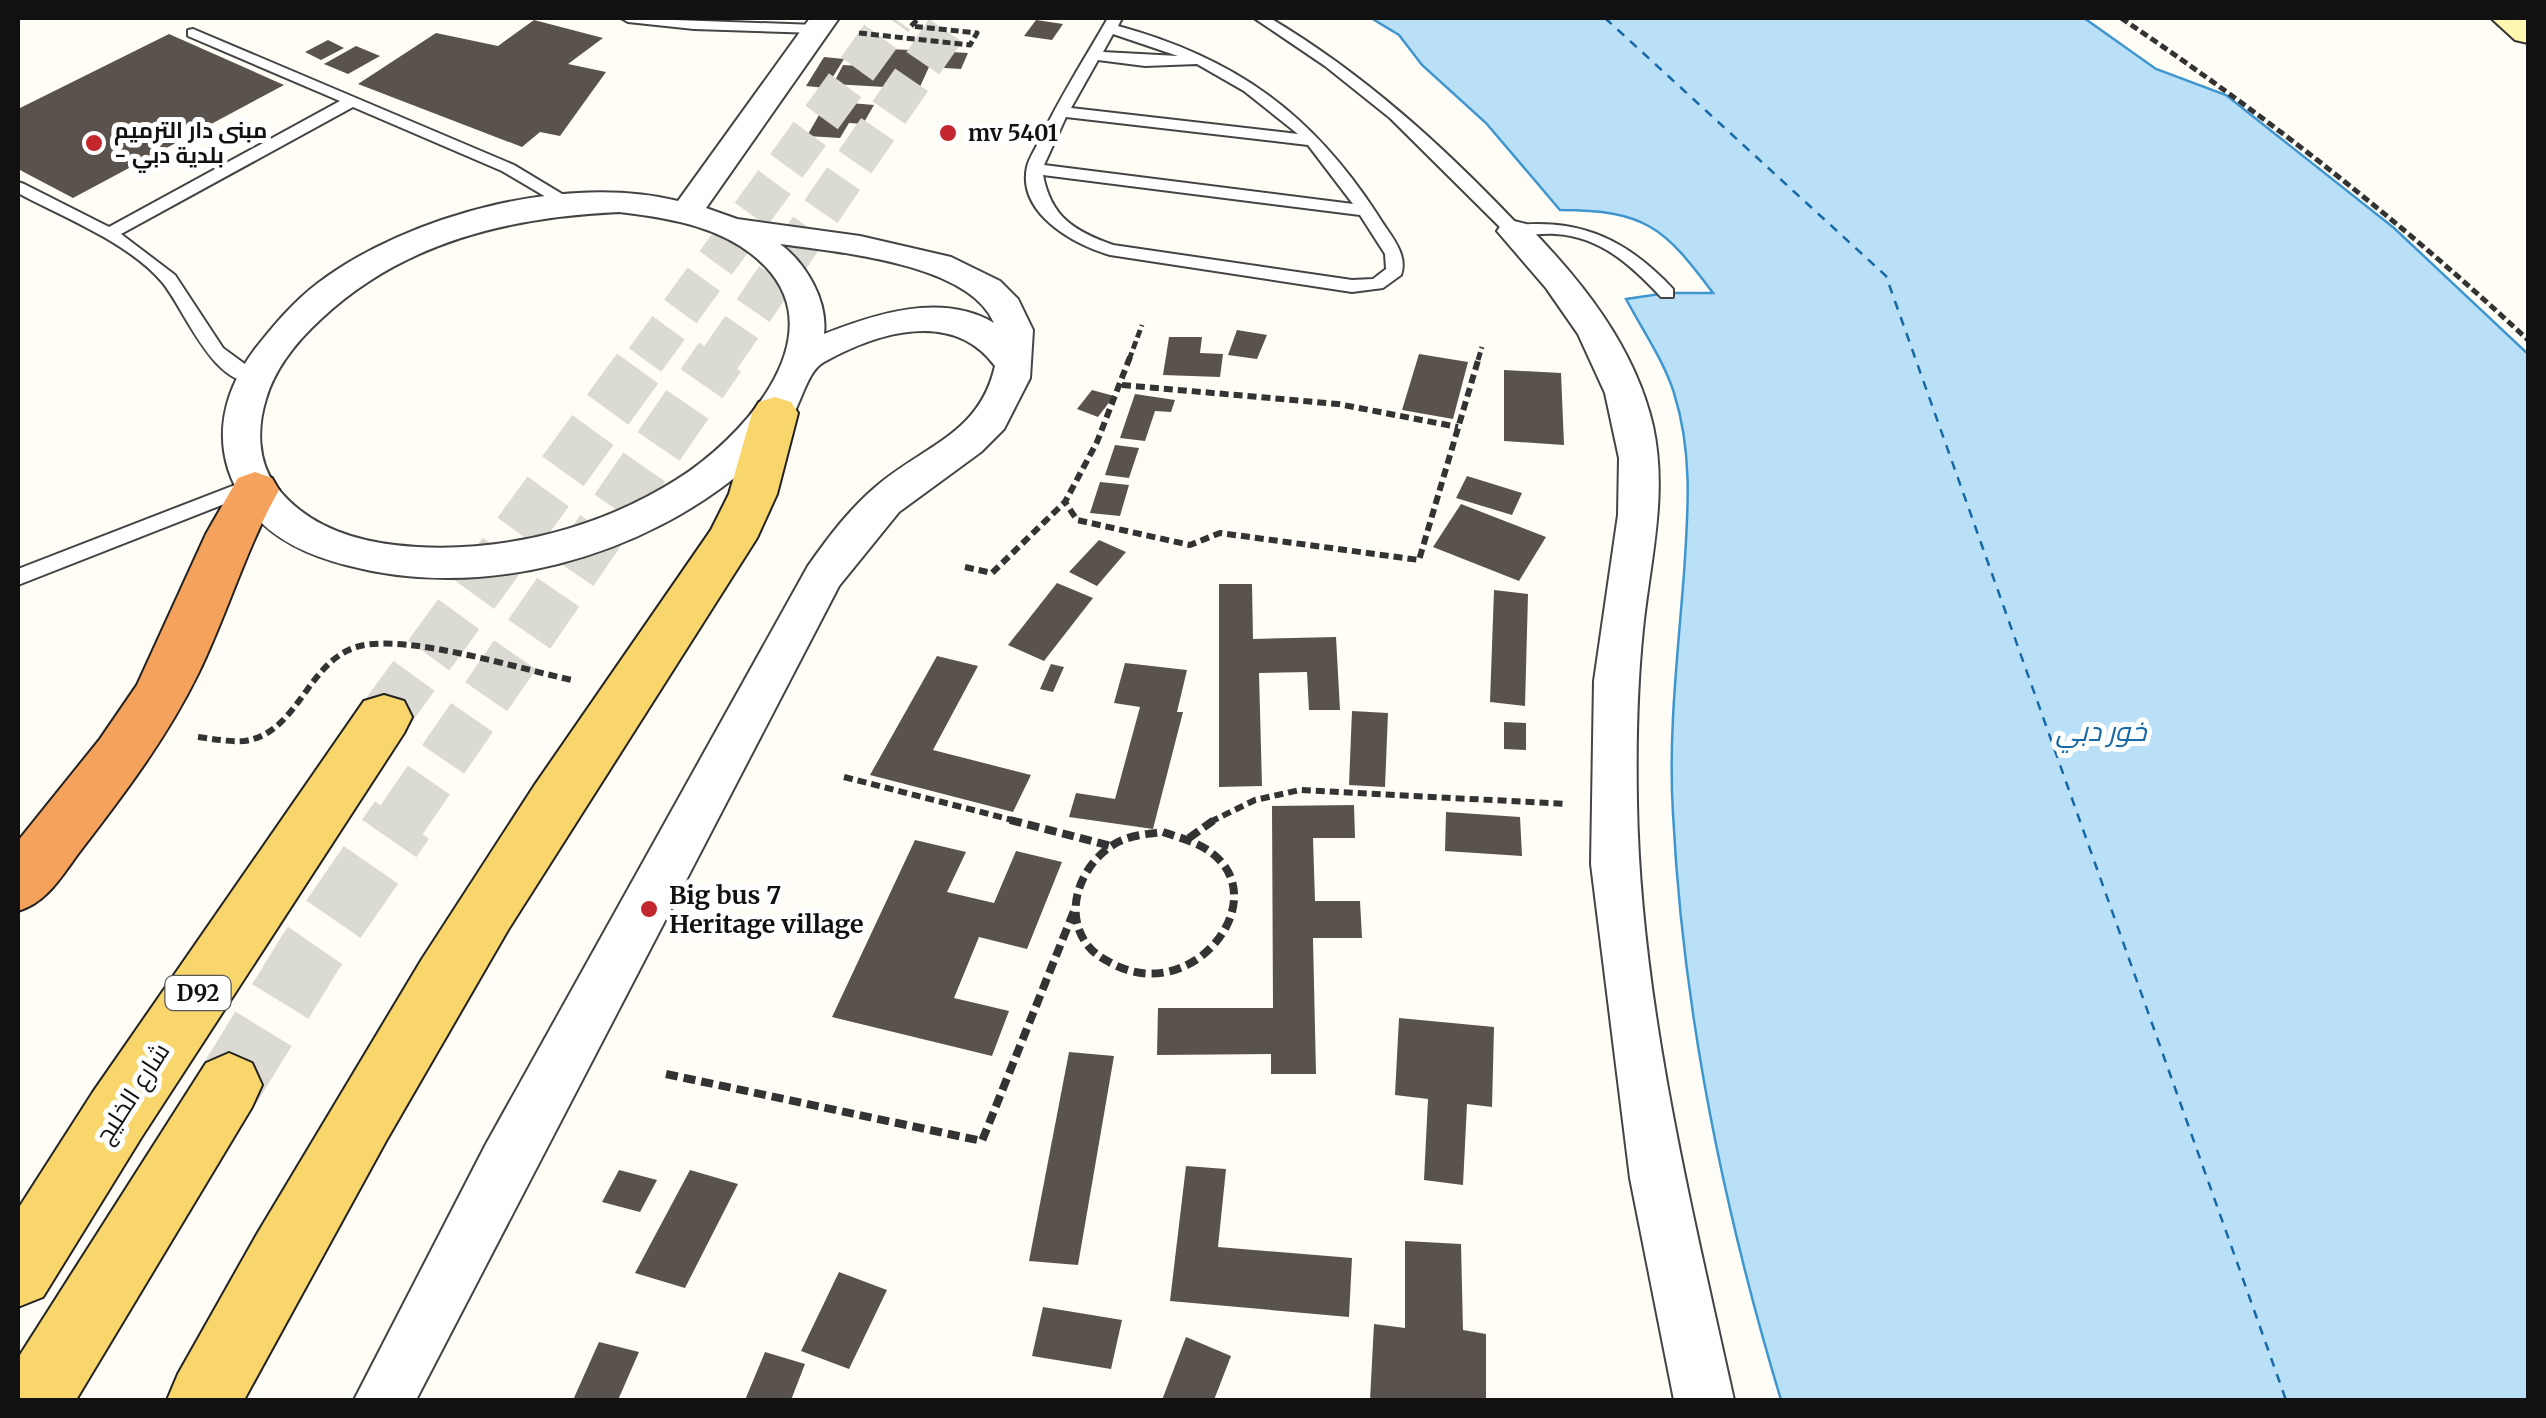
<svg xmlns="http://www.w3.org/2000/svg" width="2546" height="1418" viewBox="0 0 2546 1418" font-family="Merriweather,Cairo,serif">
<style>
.water{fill:#b9e0f7;stroke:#3f96cf;stroke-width:2.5}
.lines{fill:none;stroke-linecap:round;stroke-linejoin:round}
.ferry{stroke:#1768a6;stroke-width:2.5;stroke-dasharray:9 8;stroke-linecap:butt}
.building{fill:#5a524d}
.primary-tunnel-far2{stroke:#dbdad3;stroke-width:40;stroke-dasharray:40 20;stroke-linecap:butt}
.primary-tunnel-far1{stroke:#dbdad3;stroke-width:51;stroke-dasharray:51 25;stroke-linecap:butt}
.primary-tunnel{stroke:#dbdad3;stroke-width:66;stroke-dasharray:66 32;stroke-linecap:butt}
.lane-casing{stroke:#444;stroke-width:4}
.street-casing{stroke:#444;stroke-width:4}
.secondary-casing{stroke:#333;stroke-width:4}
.primary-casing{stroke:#222;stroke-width:4}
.highway-casing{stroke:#222;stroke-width:4}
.path-far2{stroke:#333;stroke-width:5;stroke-dasharray:8 4;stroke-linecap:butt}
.path-far1{stroke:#333;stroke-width:6;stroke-dasharray:9 5;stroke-linecap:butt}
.path{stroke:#333;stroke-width:8;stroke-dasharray:12 6;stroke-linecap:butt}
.lane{fill:#fff;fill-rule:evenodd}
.street{fill:#fff;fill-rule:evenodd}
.secondary{fill:#fff6b0;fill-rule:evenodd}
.primary{fill:#f9d66b;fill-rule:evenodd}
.highway{fill:#f5a25d;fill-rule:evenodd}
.poi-dot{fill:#c4262e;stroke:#fff;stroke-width:4}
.labels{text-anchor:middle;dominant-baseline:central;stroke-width:10;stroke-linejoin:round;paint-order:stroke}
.far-poi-label{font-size:22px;font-weight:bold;fill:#111;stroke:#fff;text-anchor:start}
.shield{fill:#fff;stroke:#585858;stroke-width:2.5}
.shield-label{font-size:22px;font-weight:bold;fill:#111}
.poi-label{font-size:25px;font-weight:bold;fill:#111;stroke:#fff;text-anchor:start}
.street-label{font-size:25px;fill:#111;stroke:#fff}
.water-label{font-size:28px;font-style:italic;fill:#1768a6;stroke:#fff}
</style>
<rect width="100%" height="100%" fill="#fffdf5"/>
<path class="water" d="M1371 18H2084L2156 69 2226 95 2394 228 2528 354V1400H1781C1724 1211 1683 1013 1673 814 1668 734 1678 653 1684 573 1688 512 1693 453 1674 393 1664 361 1642 329 1626 299L1667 293H1713C1664 227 1645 210 1560 210L1486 123 1422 65 1399 35Z"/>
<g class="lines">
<polyline class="ferry" points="1605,18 1886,276 2286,1400"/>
</g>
<g class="building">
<polygon points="534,20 603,38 568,64 606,72 560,136 540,132 522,147 358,84 436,33 498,46"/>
<polygon points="1036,20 1063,24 1052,40 1024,36"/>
<polygon points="169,34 284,85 73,198 18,169 18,109"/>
<polygon points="328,40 344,48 321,60 305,52"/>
<polygon points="356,46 380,56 348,74 324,64"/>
<polygon points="887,49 935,51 968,53 961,69 929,67 919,89 833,84 843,65 878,67"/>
<polygon points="824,57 844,59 826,88 806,86"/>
<polygon points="827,101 874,105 863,124 849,123 840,138 807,136"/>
<polygon points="1237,330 1267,335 1257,359 1228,355"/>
<polygon points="1169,337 1202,337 1200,353 1223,354 1220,377 1163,375"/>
<polygon points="1419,354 1468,362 1453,419 1402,410"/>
<polygon points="1504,370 1561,373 1564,445 1504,441"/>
<polygon points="1092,390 1114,396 1098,417 1077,409"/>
<polygon points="1135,394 1175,400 1171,412 1155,411 1145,441 1120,438"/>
<polygon points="1115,445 1139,448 1129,478 1105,475"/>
<polygon points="1467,476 1522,493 1512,515 1456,498"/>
<polygon points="1100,482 1129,485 1120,516 1090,513"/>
<polygon points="1461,504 1546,537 1519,581 1433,547"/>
<polygon points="1099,540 1126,552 1097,586 1069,572"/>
<polygon points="1057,583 1093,598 1044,661 1008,645"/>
<polygon points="1219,584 1252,584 1253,639 1336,637 1340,710 1309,710 1307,672 1259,673 1262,786 1219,787"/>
<polygon points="1494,590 1528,594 1525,706 1490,702"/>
<polygon points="937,656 978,666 933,750 1031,775 1013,812 870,775"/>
<polygon points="1125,663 1187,670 1177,712 1183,712 1153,829 1069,817 1076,793 1115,799 1140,707 1114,703"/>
<polygon points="1051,664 1064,667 1053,692 1040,689"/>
<polygon points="1352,711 1388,713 1385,787 1349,785"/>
<polygon points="1504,722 1526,723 1526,750 1504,749"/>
<polygon points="1354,805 1355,838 1313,838 1315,901 1360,901 1362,938 1313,938 1316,1074 1271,1074 1271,1054 1157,1055 1158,1008 1273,1008 1272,806"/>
<polygon points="1446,812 1520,817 1522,856 1445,851"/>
<polygon points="915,840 966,852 947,892 994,903 1016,851 1062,862 1027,949 979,937 954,998 1009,1011 992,1056 832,1017"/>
<polygon points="1399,1018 1494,1027 1492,1107 1467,1104 1463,1185 1424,1180 1428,1099 1395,1095"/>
<polygon points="1069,1052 1114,1056 1078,1265 1029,1261"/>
<polygon points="1186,1166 1226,1169 1218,1247 1352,1258 1349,1317 1170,1301"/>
<polygon points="619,1170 657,1180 640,1212 602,1202"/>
<polygon points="690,1170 738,1184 685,1288 635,1273"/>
<polygon points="1405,1241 1461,1244 1463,1330 1486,1334 1486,1400 1370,1400 1374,1324 1405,1328"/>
<polygon points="839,1272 887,1290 849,1369 801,1351"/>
<polygon points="1043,1307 1122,1320 1111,1369 1032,1356"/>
<polygon points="1186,1337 1231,1356 1214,1400 1162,1400"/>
<polygon points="599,1342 639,1352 618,1400 573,1400"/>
<polygon points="765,1352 805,1364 791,1400 745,1400"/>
</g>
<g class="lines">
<g class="primary-tunnel-far2">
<polyline points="645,360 894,18"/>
<polyline points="719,360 954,18"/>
</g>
<g class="primary-tunnel-far1">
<polyline points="384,717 646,357"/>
<polyline points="400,822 720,357"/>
</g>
<polyline class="primary-tunnel" points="229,1085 310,953 402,820"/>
<defs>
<g id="lane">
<polygon points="621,18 816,25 823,29 816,33 694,29 628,22"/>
<path d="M1108 18H1122L1118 26C1235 58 1311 113 1377 214 1388 233 1409 253 1401 275L1383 288 1352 292 1110 255C1074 245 1017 213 1027 167 1029 158 1036 148 1040 139 1060 97 1085 58 1108 18ZM1113 34 1178 56 1103 52ZM1098 60 1145 66 1197 64 1244 91 1298 134 1071 108ZM1066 117 1308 145 1353 204 1044 165ZM1043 175 1360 215 1385 254 1386 269 1373 279 1352 280 1113 245C1074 231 1051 217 1043 175Z"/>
<path d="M1254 18H1270C1364 74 1443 146 1518 225 1584 219 1629 242 1673 289V297H1661C1632 266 1600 236 1555 234 1539 233 1523 237 1508 235L1390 118 1325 66Z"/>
<path d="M193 29 514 165 577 203 569 208 563 207 502 171 353 107 121 234 175 275 223 348 264 378 262 382C214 392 185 309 162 282 128 242 64 218 18 193V182L24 184 109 227 340 101 188 36V30Z"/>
<polygon points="253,478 263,485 260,490 18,585 18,569"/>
</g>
<g id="street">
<path d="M810 18H839L706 208 737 219 860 236 951 257 1000 281 1018 299 1033 330 1030 378 1004 429 981 452 899 512 839 586 416 1400H354L486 1144 808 566C829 536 851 507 879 484 926 445 980 433 995 366 953 309 878 332 824 362 807 371 801 404 790 420 779 435 764 453 750 465 643 558 482 602 346 565 307 555 268 538 245 503 210 452 219 397 255 349 274 325 293 302 318 283 408 215 567 173 678 201ZM619 212C670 218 727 227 765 266 836 339 738 442 676 480 600 528 506 552 417 547 364 544 309 530 276 486 257 462 257 427 266 399 275 368 297 341 321 319 403 242 509 217 619 212ZM780 244C837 252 969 263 994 323 942 292 875 314 824 334 828 301 806 263 780 244Z"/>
<path d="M1514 221 1526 224C1582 281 1635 347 1653 426 1668 495 1650 561 1643 629 1637 687 1636 745 1637 803 1640 1000 1692 1209 1734 1400H1674L1630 1178 1591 864 1594 681 1618 515 1619 458 1605 393 1578 334 1546 288 1497 231 1502 224Z"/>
</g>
<polygon id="secondary" points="2491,18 2528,18 2528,43 2515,40"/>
<g id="primary">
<polygon points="775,397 791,402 798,413 777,494 757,538 508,930 386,1141 244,1400 167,1400 178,1374 257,1234 422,959 534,786 711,530 729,494 752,413 759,402"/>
<polygon points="384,695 404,701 412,717 404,733 141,1138 43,1297 18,1307 18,1209 93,1092 364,701"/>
<polygon points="229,1053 252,1063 262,1085 252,1107 76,1400 18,1400 18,1358 206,1063"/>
</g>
<path id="highway" d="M255 472 272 478 279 490C246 548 228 612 199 672 168 736 125 793 81 850 62 875 48 902 18 911V841L100 739 137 685 206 534 238 478Z"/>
</defs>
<use href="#lane" class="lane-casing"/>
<use href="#street" class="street-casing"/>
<use href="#secondary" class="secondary-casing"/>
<use href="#primary" class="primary-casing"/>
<use href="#highway" class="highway-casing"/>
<g class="path-far2">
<path d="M2121 18C2265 115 2401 221 2528 340"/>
<polyline points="859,33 970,45 977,33 911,26 919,18"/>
<polyline points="1129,360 1142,325"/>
<polyline points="1478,360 1482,347"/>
</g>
<g class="path-far1">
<polyline points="1130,357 1097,442 1065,502 1077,520 1190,545 1220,533 1419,560 1479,357"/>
<polyline points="1122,385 1338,404 1458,427"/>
<polyline points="965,567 992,573 1065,502"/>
<path d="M198 737C214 739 228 742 244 741 299 734 307 659 360 646 409 634 520 669 572 680"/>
<polyline points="844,777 1020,822"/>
<polyline points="1210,822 1255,800 1300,790 1567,804"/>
</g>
<g class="path">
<polyline points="1010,820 1111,846"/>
<path d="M1163 832C1177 837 1194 841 1206 849 1279 894 1196 1007 1113 964 1101 958 1091 952 1084 940 1063 906 1084 860 1118 842 1132 835 1148 834 1163 832Z"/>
<polyline points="1189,838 1214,820"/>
<polyline points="666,1074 982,1141 1074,911"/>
</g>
<use href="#lane" class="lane"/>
<use href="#street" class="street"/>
<use href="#secondary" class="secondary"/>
<use href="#primary" class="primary"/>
<use href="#highway" class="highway"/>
</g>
<g class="poi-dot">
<circle cx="948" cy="133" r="10"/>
<circle cx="94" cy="143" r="10"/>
<circle cx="649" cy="909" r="10"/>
</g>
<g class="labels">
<g class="far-poi-label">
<text x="114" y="130">مبنى دار الترميم<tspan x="114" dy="25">- بلدية دبي</tspan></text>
<text x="968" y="133">mv 5401</text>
</g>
<rect class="shield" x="165.5" y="976" width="65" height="34" rx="8"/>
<g class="shield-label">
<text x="198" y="993">D92</text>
</g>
<g class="poi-label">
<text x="669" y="895">Big bus 7<tspan x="669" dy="29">Heritage village</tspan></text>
</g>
<g class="street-label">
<text transform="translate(132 1093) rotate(-57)">شارع الخليج</text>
</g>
<g class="water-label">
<text x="2101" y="731">خور دبي</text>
</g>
</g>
<rect width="2546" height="1418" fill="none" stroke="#111111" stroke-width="40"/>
</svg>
